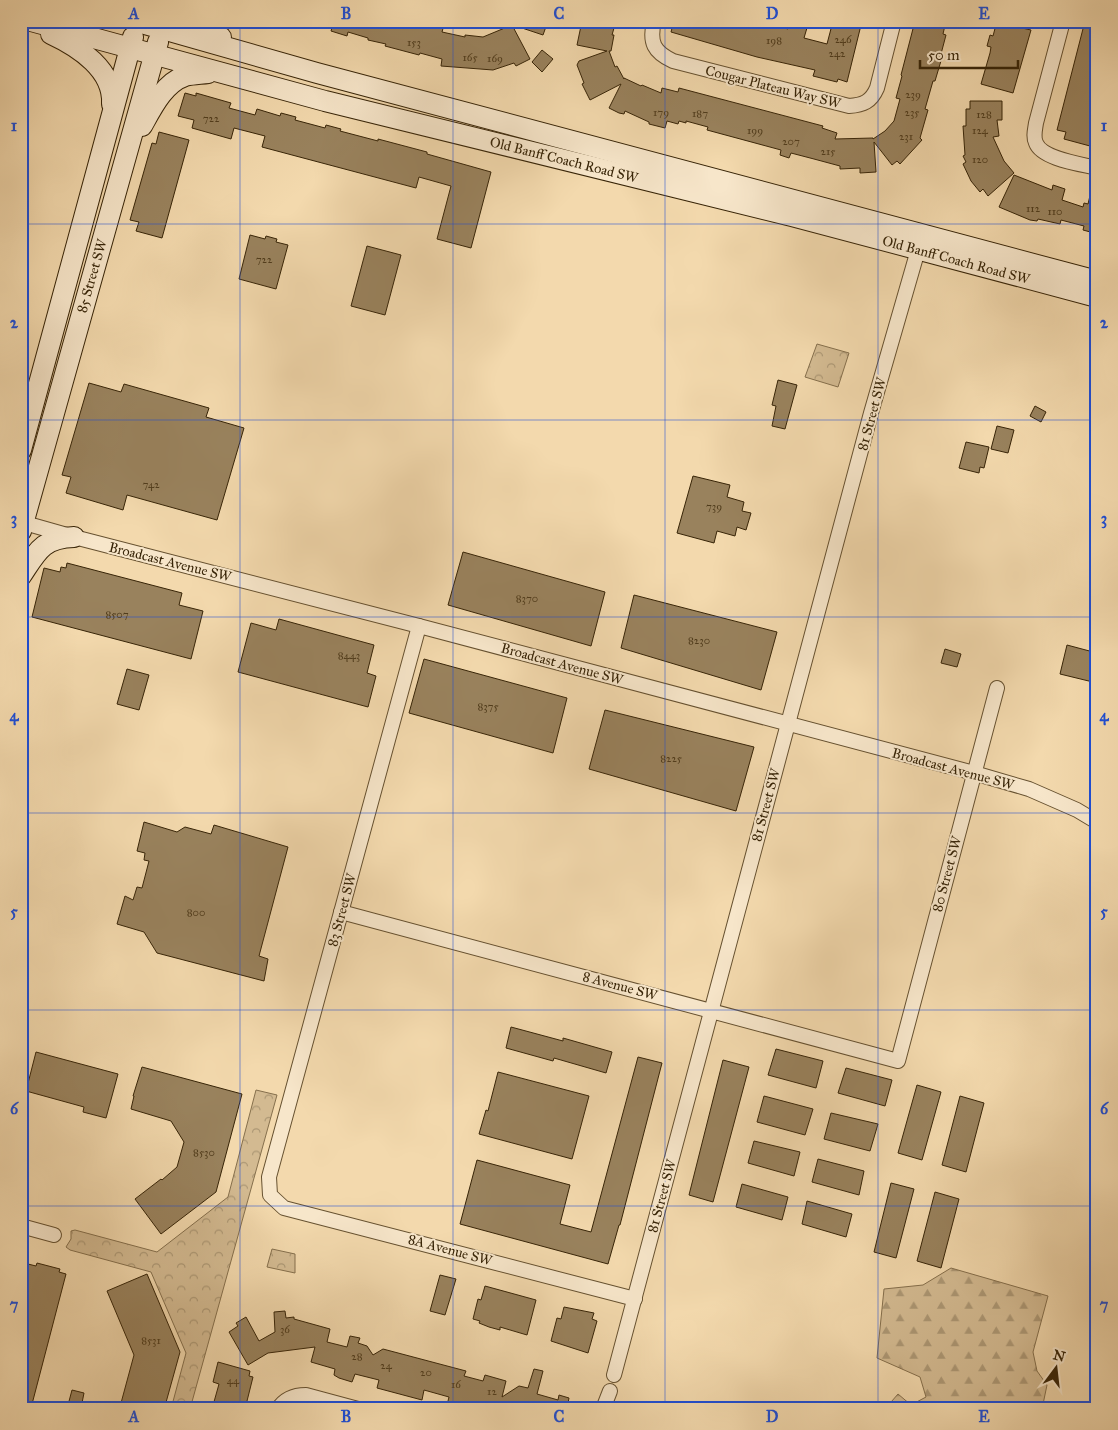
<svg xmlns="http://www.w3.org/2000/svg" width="1118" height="1430" viewBox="0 0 1118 1430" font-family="'IM FELL Great Primer',serif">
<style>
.forest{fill:url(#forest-firs);stroke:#856f4c}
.park{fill:url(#park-crowns);stroke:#856f4c}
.building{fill:#99825d;stroke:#372407}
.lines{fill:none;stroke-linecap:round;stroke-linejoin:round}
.street-casing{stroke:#665130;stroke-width:16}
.secondary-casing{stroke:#372407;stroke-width:22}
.street{stroke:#f7e6ca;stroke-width:14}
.secondary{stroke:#f7e6ca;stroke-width:20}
.grid{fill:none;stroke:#1d4ed8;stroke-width:1;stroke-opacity:0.55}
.labels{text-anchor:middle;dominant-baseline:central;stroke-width:4;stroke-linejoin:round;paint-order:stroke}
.number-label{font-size:11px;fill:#503c1c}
.street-label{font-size:14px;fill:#372407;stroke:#f7e6ca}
.neatline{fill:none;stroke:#1d4ed8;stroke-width:2}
.grid-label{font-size:16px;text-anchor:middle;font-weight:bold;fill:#1d4ed8}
</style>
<defs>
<pattern id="forest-firs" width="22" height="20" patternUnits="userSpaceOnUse" patternTransform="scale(1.25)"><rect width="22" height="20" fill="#d3ba91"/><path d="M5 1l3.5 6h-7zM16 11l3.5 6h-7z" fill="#ac9774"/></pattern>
<pattern id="park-crowns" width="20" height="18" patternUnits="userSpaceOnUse" patternTransform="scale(1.25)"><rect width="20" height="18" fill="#d3ba91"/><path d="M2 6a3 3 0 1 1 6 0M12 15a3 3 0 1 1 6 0" fill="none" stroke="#ac9774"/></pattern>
</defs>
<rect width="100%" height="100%" fill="#f3d9ad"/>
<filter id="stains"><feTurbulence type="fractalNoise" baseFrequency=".004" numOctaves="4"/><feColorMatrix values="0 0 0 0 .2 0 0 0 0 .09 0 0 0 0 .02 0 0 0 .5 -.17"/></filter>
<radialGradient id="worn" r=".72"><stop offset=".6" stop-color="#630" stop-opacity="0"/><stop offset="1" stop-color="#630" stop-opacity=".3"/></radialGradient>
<polygon class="forest" points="951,1268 1048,1296 1033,1352 1037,1371 1047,1385 1042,1409 885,1409 898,1394 911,1405 926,1397 920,1377 877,1358 884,1289 923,1285"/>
<g class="park">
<polygon points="817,344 849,353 838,387 805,377"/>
<polygon points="256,1090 277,1095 190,1409 171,1409 186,1353 151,1272 70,1250 66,1247 71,1239 71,1231 75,1230 157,1252 228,1197"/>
<polygon points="272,1249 295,1254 295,1273 267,1267"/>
</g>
<g class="building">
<polygon points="334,21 432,21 444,25 442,32 465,37 465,35 483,37 512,25 530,59 516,66 514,63 493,70 441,66 442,59 420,53 419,55 385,46 386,44 368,40 368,38 348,32 347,36 331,31"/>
<polygon points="508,21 548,21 543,35 507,23"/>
<polygon points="582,21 616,21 612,35 614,35 611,51 609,51 615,67 617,66 624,79 624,78 641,86 642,85 661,93 662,88 678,92 679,88 823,126 822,128 837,133 835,139 873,138 873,139 885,131 894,121 900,99 896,98 902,76 901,75 915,21 946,21 943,34 946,35 941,54 943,54 935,81 933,81 925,109 928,110 920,138 922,140 900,164 897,161 892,165 874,142 876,172 860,173 860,168 840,169 840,166 814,159 791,153 789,158 780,155 781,150 707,130 708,127 686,121 686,123 679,121 678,124 667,121 665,128 649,124 649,122 625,111 624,114 619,113 609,108 621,84 590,100 582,84 584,83 577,65 579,61 607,51 577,45"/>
<polygon points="674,21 768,21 767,23 788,29 789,21 809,21 804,38 827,44 833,21 862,21 847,82 838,79 837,82 813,76 815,70 757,57 671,32"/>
<polygon points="997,21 1017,21 1023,23 1022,28 1031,30 1013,93 981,84 990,53 991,47 987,46 990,35 993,36"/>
<polygon points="1085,21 1097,21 1097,115 1093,127 1097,128 1097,134 1092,136 1090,146 1064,139 1066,132 1057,130"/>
<polygon points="542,50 553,59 542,72 532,62"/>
<polygon points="185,93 196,96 196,93 231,103 229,108 255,115 257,109 280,116 281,113 296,117 295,120 325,128 326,125 341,129 340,131 378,141 378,139 427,152 427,154 491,172 471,248 437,239 451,186 419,177 416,188 262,147 265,136 234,128 231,139 192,128 194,120 178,116"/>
<polygon points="970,101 1002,101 1002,120 997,120 999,136 993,137 1004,161 1014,173 988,196 983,189 980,192 971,181 963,164 966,162 963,156 965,155 963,126 966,126 966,109 970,109"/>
<polygon points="159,132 189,140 162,238 136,231 139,222 130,220 152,143 156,144"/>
<polygon points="1014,175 1052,190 1053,185 1065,189 1062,200 1083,207 1084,203 1088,204 1093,183 1097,183 1097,221 1094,233 1083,230 1084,226 1061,220 1060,224 1038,219 1037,221 1030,220 999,207"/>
<polygon points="250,235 265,239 266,236 277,239 276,242 288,245 276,289 239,279"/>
<polygon points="367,246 401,255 385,315 351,306"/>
<polygon points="778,380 797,385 785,429 772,426 776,406 772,405"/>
<polygon points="89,383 121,392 124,384 209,408 206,417 244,428 217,520 127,495 123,510 66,493 71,477 62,475"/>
<polygon points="1035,406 1046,412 1041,422 1030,416"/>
<polygon points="997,426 1014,430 1008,453 991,449"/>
<polygon points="966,442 989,447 984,468 980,467 979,473 959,468"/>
<polygon points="693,476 730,485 727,497 744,502 742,511 751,513 746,530 737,527 735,536 717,531 714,543 677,533"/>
<polygon points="463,552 605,592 591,646 448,605"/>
<polygon points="67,563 182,593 179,605 203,611 191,659 32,617 44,568 60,572 61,567 66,568"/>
<polygon points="634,595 777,632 761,690 621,648"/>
<polygon points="279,619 374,645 367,673 376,676 368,707 238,672 251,623 276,630"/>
<polygon points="1067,645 1097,653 1097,683 1060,674"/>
<polygon points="945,649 961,654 957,667 941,663"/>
<polygon points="424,659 567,698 553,753 409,713"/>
<polygon points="127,669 149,675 139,710 117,704"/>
<polygon points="605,710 754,747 736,811 589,769"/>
<polygon points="144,822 177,832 185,827 211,834 214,825 288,847 259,956 268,959 264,981 157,953 144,932 117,924 125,896 133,900 137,887 142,888 149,861 144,860 145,853 137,851"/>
<polygon points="511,1027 563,1041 563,1038 612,1052 606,1073 554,1058 553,1061 506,1048"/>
<polygon points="776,1049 823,1061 816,1088 768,1075"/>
<polygon points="36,1052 118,1074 106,1118 83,1112 84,1107 26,1091"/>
<polygon points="638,1057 662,1063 620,1225 619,1225 608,1264 460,1224 477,1160 570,1185 560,1224 591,1232"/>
<polygon points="723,1060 749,1067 713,1202 689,1195"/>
<polygon points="142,1067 242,1094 216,1192 161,1234 135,1199 161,1179 162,1180 177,1167 184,1142 171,1121 131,1109 134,1096 133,1096"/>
<polygon points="846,1068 892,1080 885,1106 838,1093"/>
<polygon points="498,1072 589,1096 572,1159 479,1134 486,1110 488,1111"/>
<polygon points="917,1085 941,1092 922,1160 898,1153"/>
<polygon points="764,1096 813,1109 805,1135 757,1122"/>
<polygon points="960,1096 984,1103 966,1172 942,1165"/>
<polygon points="831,1113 878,1124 870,1151 824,1139"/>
<polygon points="754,1141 800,1152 794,1176 748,1163"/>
<polygon points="818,1159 864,1171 859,1195 812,1182"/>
<polygon points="891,1183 914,1189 896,1258 874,1252"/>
<polygon points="742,1184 788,1197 782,1220 736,1207"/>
<polygon points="935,1192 959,1199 941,1268 917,1261"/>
<polygon points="807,1201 852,1214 846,1237 802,1224"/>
<polygon points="37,1263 60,1269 59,1272 66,1274 31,1408 21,1406 21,1291 28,1264 36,1266"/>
<polygon points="147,1274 180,1352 165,1406 162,1405 161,1409 127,1409 128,1405 121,1403 134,1355 107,1291"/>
<polygon points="440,1275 456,1279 445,1315 430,1311"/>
<polygon points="485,1286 536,1300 527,1335 500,1327 500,1330 489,1327 479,1323 480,1321 473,1319 478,1299 481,1300"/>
<polygon points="564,1307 594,1313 592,1319 597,1321 588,1353 551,1341 557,1318 561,1319"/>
<polygon points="285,1311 286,1318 294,1317 294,1319 330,1329 327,1342 347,1347 350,1336 360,1338 358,1343 367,1346 373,1355 383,1349 466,1371 464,1376 483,1381 485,1375 506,1381 502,1397 519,1386 528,1388 534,1369 543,1371 537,1394 558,1400 559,1395 569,1398 568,1403 578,1405 578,1409 460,1409 447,1405 449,1397 424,1390 422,1400 377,1388 379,1380 355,1374 352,1382 339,1378 334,1375 335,1369 311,1362 315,1347 268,1353 248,1365 229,1332 238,1326 236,1323 246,1317 259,1341 275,1332 274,1312"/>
<polygon points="218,1362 250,1371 249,1376 253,1377 245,1409 212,1409 219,1384 213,1382"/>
<polygon points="72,1390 84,1393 81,1408 68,1405"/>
</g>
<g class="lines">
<defs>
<g id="street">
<path d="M654 21C649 43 654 52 673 61L849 106C863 105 871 102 877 88L894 21"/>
<path d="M1063 21 1036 123C1035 130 1033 137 1036 143 1042 159 1081 164 1097 168"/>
<polyline points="21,522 74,537 419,626 974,773 1029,789 1077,810 1097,822"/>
<polyline points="419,626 269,1177 270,1195 284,1208 635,1299"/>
<polyline points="341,912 898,1061 997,688"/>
<polyline points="21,1226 54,1235"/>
<polyline points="614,1375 871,413 920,243"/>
<path d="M278 1409C285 1398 294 1395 306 1395L358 1409"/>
<polyline points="603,1409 610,1391"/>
</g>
<g id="secondary">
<polyline points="31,21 325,101 792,216 1097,297"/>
<polyline points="134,21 317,73 1097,281"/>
<polyline points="194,21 210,32 221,37"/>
<path d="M51 34C79 47 114 70 112 104"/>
<path d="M142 126C152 108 164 83 185 76 192 74 200 74 208 73"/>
<polyline points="21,450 133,37"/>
<polyline points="21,531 158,42"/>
<path d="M21 576C37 552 42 538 74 537"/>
</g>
</defs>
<use href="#street" class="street-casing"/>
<use href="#secondary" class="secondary-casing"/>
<use href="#street" class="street"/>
<use href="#secondary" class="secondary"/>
</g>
<path class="grid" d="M240 21V1409M453 21V1409M665 21V1409M878 21V1409M21 224H1097M21 420H1097M21 617H1097M21 813H1097M21 1010H1097M21 1206H1097"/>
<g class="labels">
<g class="number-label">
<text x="843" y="39">246</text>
<text x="774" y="40">198</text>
<text x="414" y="42">153</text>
<text x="837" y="53">242</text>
<text x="470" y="57">165</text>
<text x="495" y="58">169</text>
<text x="913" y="94">239</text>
<text x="661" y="112">179</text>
<text x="912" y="112">235</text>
<text x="700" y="113">187</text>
<text x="984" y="114">128</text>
<text x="211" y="118">722</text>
<text x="755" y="130">199</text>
<text x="980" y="130">124</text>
<text x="906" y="136">231</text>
<text x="791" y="141">207</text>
<text x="828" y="151">215</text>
<text x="980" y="159">120</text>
<text x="1033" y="208">112</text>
<text x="1055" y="211">110</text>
<text x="264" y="259">722</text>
<text x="151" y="484">742</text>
<text x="714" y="506">739</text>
<text x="527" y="598">8370</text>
<text x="117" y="614">8507</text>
<text x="699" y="640">8230</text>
<text x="349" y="655">8443</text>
<text x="488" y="706">8375</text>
<text x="671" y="758">8225</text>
<text x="196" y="912">800</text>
<text x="204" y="1152">8530</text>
<text x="285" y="1329">36</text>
<text x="151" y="1340">8531</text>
<text x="357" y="1356">28</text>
<text x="386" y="1365">24</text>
<text x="426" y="1372">20</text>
<text x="233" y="1380">44</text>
<text x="456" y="1384">16</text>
<text x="492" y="1391">12</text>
</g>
<g class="street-label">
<text transform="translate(773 87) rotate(14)">Cougar Plateau Way SW</text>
<text transform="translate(564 160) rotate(14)">Old Banff Coach Road SW</text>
<text transform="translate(956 260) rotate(15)">Old Banff Coach Road SW</text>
<text transform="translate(92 276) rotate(-74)">85 Street SW</text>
<text transform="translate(872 414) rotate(-75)">81 Street SW</text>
<text transform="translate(170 562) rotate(14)">Broadcast Avenue SW</text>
<text transform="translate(562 664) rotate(15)">Broadcast Avenue SW</text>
<text transform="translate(953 769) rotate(15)">Broadcast Avenue SW</text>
<text transform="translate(766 805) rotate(-75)">81 Street SW</text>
<text transform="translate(947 874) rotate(-75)">80 Street SW</text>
<text transform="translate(342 910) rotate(-75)">83 Street SW</text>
<text transform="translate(620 986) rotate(15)">8 Avenue SW</text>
<text transform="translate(662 1196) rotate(-75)">81 Street SW</text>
<text transform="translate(450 1250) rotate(15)">8A Avenue SW</text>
</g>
</g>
<rect width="1118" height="1430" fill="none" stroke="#f3d9ad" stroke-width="55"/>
<g transform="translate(1056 1368) rotate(15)" stroke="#f7e6ca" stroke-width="4" paint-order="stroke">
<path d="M0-4L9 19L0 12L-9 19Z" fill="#372407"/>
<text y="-8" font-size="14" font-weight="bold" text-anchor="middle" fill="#372407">N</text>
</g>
<path d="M920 60v8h98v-8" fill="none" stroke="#372407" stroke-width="2.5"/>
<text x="928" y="60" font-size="15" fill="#372407" stroke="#f7e6ca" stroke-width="4" paint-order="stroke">50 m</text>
<rect x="28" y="28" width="1062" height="1374" class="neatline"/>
<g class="grid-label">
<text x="134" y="19">A</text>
<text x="346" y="19">B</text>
<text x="559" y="19">C</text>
<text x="772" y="19">D</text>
<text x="984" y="19">E</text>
<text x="14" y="131">1</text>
<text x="1104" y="131">1</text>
<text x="14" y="328">2</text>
<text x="1104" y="328">2</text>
<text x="14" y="524">3</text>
<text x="1104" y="524">3</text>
<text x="14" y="721">4</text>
<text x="1104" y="721">4</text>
<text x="14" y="917">5</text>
<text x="1104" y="917">5</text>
<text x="14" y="1114">6</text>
<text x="1104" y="1114">6</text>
<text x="14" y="1310">7</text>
<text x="1104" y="1310">7</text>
<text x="134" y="1422">A</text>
<text x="346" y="1422">B</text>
<text x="559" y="1422">C</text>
<text x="772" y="1422">D</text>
<text x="984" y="1422">E</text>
</g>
<rect width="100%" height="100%" filter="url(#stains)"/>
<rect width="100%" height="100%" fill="url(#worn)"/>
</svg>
